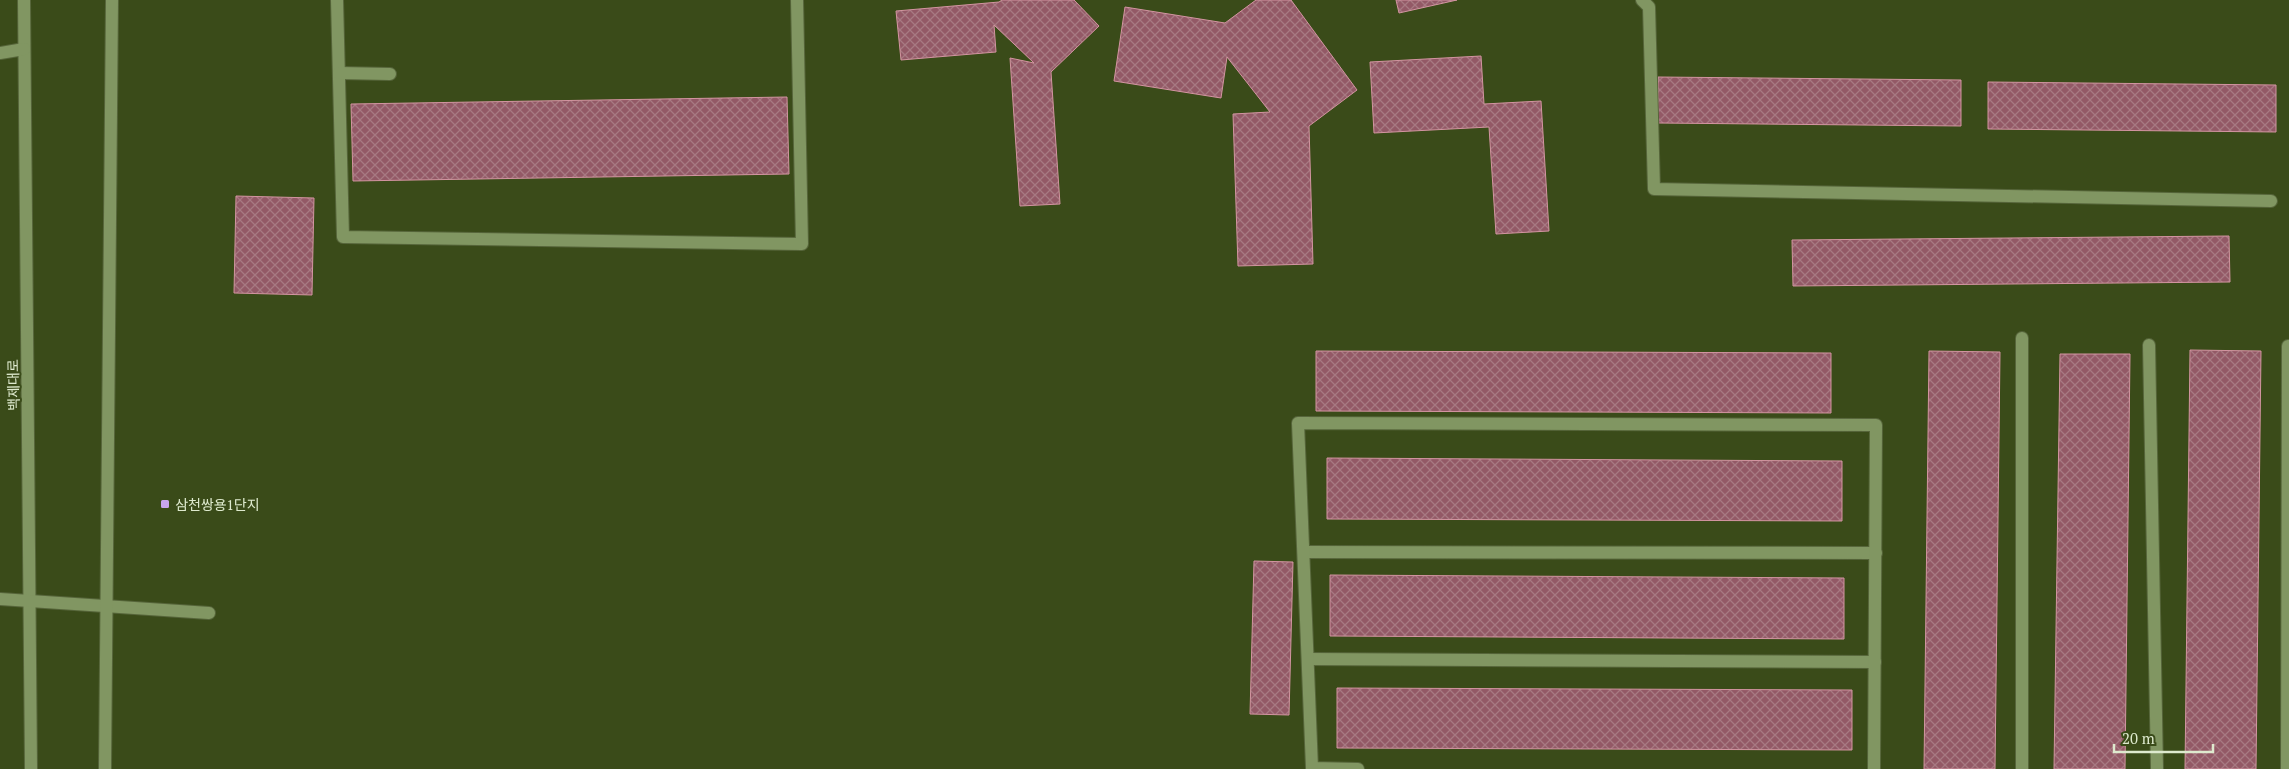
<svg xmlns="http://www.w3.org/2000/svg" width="2289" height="769" viewBox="0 0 2289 769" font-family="'PT Serif','Noto Sans KR',serif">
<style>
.building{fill:url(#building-cross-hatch);stroke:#d395a1}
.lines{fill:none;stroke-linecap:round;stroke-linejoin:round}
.minor-casing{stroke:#56653a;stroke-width:14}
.minor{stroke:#819662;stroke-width:12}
.poi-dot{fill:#c8a5ee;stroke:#3a4b19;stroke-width:2}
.labels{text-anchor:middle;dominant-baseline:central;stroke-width:4;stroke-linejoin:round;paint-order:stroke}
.street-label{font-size:14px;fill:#deeace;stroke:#3a4b19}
.poi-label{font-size:14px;fill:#deeace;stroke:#3a4b19;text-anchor:start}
</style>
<defs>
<pattern id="building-cross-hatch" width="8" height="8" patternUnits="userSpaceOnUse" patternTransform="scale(1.25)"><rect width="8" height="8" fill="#935966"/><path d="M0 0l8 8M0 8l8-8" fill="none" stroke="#a77982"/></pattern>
</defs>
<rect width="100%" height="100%" fill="#3a4b19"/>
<g class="building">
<polygon points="1002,0 1074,0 1099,26 1051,72 1060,204 1020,206 1010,58 1034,63 994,25 996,52 901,60 896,11 999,2"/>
<polygon points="1256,0 1291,0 1357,90 1309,126 1313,264 1238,266 1233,114 1270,112 1227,57 1221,98 1114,81 1125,7 1225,23"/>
<polygon points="1396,0 1457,0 1399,13"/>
<polygon points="1481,56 1484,104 1541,101 1549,231 1496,234 1489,127 1374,133 1370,62"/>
<polygon points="1658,77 1961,80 1961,126 1658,123"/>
<polygon points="1988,82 2276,85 2276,132 1988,129"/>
<polygon points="787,97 789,174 353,181 351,104"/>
<polygon points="236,196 314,198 312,295 234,293"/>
<polygon points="2229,236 2230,282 1793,286 1792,240"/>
<polygon points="2190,350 2261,351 2256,769 2185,769"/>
<polygon points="1316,351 1831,353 1831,413 1316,411"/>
<polygon points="1929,351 2000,352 1995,769 1924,769"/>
<polygon points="2060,354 2130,354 2125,769 2054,769"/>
<polygon points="1327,458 1842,461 1842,521 1327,519"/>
<polygon points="1254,561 1293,562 1289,715 1250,714"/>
<polygon points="1330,575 1844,578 1844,639 1330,636"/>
<polygon points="1337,688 1852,690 1852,750 1337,748"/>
</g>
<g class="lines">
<defs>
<g id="minor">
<polyline points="24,0 31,769"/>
<polyline points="337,0 343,237 802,244 797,0"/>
<polyline points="1642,0 1649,7 1654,189 2271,201"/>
<polyline points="0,53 24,49"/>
<polyline points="339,73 390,74"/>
<polyline points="2022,338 2022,769"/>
<polyline points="2149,345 2157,769"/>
<polyline points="1304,552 1876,553"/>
<polyline points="0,599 209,613"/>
<polyline points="1308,659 1875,662"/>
<polyline points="105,769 112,0"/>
<polyline points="1358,769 1312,768 1298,423 1876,425 1874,769"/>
<polyline points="2287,769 2288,346"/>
</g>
</defs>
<use href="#minor" class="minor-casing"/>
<use href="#minor" class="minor"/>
</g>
<rect class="poi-dot" x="160" y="499" width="10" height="10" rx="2.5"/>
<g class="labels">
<g class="street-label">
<text transform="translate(13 385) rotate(-91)">백제대로</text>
</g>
<g class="poi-label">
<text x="175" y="504">삼천쌍용1단지</text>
</g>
</g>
<path d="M2114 744v8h99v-8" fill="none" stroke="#deeace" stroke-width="2.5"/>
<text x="2122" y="744" font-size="15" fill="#deeace" stroke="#3a4b19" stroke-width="4" paint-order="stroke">20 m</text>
</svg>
